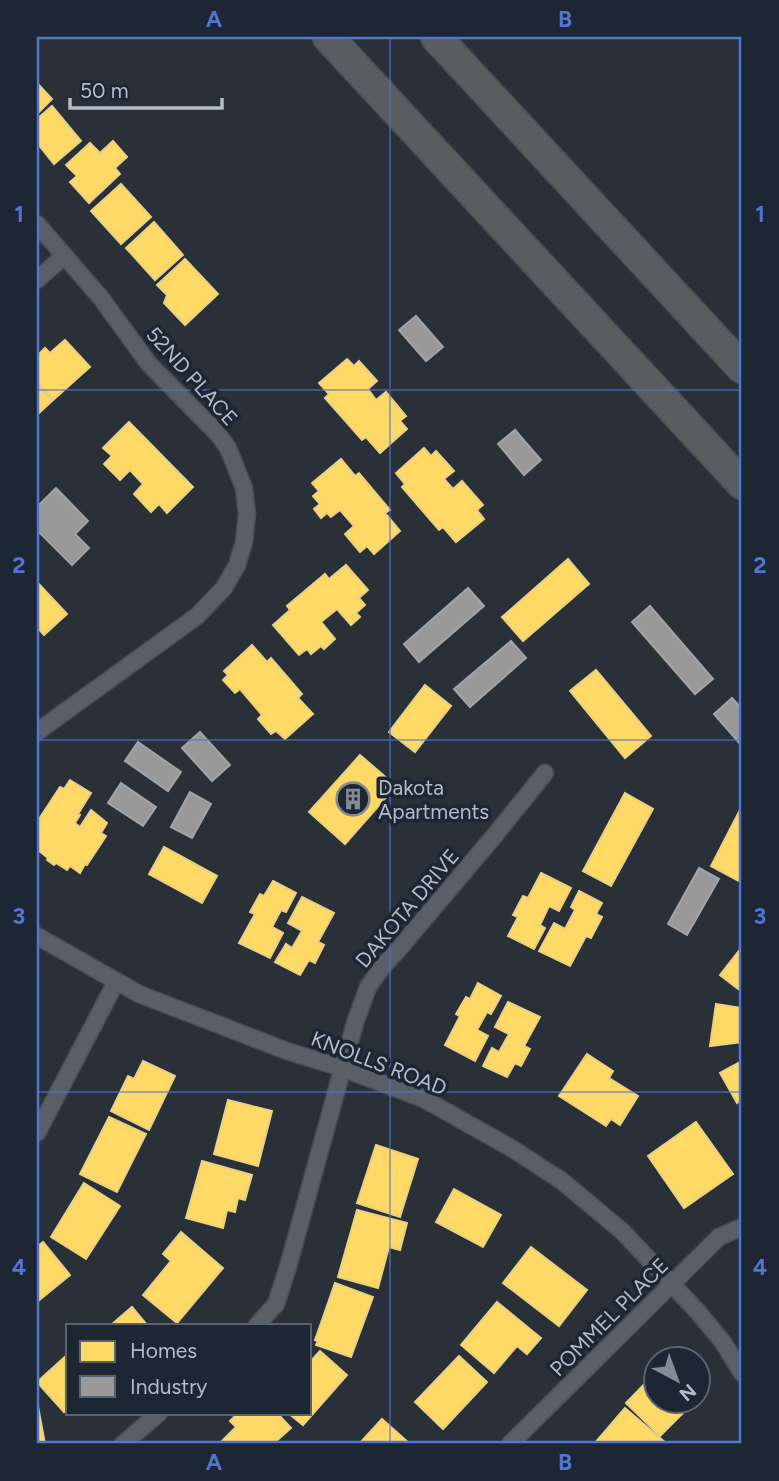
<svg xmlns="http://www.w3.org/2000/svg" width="779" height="1481" viewBox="0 0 779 1481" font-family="Figtree,sans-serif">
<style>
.homes{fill:#ffd966;stroke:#e8d084;stroke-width:2}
.industry{fill:#999;stroke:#a1a4a7;stroke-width:2}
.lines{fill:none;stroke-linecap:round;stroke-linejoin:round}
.street-casing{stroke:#484c53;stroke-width:19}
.highway-casing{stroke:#474c53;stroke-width:33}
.street{stroke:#5a5e66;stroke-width:16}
.highway{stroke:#5a5d60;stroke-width:30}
.grid{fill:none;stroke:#5274d3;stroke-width:2;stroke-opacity:0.55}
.labels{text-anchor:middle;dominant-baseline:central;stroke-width:7;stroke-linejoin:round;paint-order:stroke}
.street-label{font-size:21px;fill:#b4bcc9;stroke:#1d2633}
.poi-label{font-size:21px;fill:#b4bcc9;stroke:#1d2633;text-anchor:start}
.neatline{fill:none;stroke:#5274d3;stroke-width:2.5}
.grid-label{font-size:23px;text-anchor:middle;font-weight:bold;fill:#5274d3}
</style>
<rect width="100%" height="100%" fill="#2a3038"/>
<g class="homes">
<polygon points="37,83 52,99 37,114"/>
<polygon points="52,106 81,141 54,164 37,143 37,119"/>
<polygon points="113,141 127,157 115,168 120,174 89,203 70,182 77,176 66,165 90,143 100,153"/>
<polygon points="121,184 151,217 121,244 91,211"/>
<polygon points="154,222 183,255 155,280 126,248"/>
<polygon points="185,259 218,294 185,325 164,303 167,295 157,285"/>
<polygon points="65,340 90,367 53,400 37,382 37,356 45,348 50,353"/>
<polygon points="347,359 354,366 359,361 377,381 368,389 376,400 386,392 406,416 400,421 407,429 380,453 366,437 362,440 325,398 329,394 319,383"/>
<polygon points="37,385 52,401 37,415"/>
<polygon points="129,422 193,487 167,513 159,504 151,512 134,494 143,484 130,470 120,480 104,464 112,456 103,448"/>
<polygon points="424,448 431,456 436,451 454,471 444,479 453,489 462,481 483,505 477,510 484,519 456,542 443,527 439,530 402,487 405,484 396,473"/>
<polygon points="341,459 355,476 359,473 390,510 385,513 400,531 374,554 367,546 360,552 345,534 354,526 340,510 331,517 327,513 321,518 314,509 320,504 313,496 319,491 312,483"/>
<polygon points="568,559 589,584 523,641 502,617"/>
<polygon points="346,565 368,590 359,598 365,605 356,613 360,617 351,625 337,609 321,622 335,639 324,649 321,646 311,654 307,649 299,655 273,625 290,610 287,606 325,574 329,579"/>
<polygon points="37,582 67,614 44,635 37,627"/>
<polygon points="252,645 267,662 271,658 302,694 298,698 313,714 285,739 276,731 271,734 258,719 262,715 240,689 235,693 223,680 228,675 224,671"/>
<polygon points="596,670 651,736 625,758 570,691"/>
<polygon points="425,685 451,706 415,752 389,732"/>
<polygon points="360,755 396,786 345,844 309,812"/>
<polygon points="70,780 91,793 78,814 80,815 75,823 80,827 91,810 107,823 101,833 106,836 87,865 85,864 80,873 70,866 67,870 56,863 54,865 47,860 48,858 39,851 40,849 37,847 37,822 60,787 64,789"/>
<polygon points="625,793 653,809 611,886 583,871"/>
<polygon points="742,806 742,874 739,881 711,866"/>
<polygon points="164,847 217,876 202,903 149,874"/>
<polygon points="541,873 571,888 559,911 549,906 540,925 545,928 534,949 508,936 518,917 513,915 523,896 528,898"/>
<polygon points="273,881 296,893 286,912 281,910 272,927 283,933 270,958 239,943 255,914 250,912 260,894 264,896"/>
<polygon points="579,891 602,903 596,914 602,917 591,938 586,936 570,966 539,951 554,923 565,929 575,910 571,907"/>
<polygon points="302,897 334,913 318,942 324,945 315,963 309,960 300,975 275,962 286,944 292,948 302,931 288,923"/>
<polygon points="742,947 742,992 720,975"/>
<polygon points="478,983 501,996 491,1014 487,1012 477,1030 488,1036 475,1061 445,1045 460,1016 456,1014 466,997 470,999"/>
<polygon points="508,1002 540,1017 524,1046 530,1049 521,1066 515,1063 507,1077 483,1066 492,1048 499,1052 509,1034 495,1027"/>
<polygon points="716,1004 742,1008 742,1042 710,1046"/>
<polygon points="587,1054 613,1071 609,1078 638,1096 620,1125 611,1119 606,1126 559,1096"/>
<polygon points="143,1061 175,1076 149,1130 111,1111 128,1076 134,1079"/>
<polygon points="742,1061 742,1099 737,1103 720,1073"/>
<polygon points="228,1100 272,1111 258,1166 214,1154"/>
<polygon points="109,1117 146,1134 117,1192 80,1174"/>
<polygon points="696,1122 733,1174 684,1208 648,1156"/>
<polygon points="376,1145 418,1159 400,1217 357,1203"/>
<polygon points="202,1161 252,1175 245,1200 238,1198 235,1212 227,1210 223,1228 186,1218"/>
<polygon points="84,1183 120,1206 86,1259 51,1237"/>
<polygon points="454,1189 501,1215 483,1247 436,1222"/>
<polygon points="357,1210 407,1223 400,1250 389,1247 378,1288 338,1277"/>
<polygon points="181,1232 223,1268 177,1323 143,1295 171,1261 163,1254"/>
<polygon points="43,1242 70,1275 37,1302 37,1247"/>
<polygon points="531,1247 587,1290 559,1326 503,1283"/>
<polygon points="335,1283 373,1297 351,1357 316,1345 318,1341 315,1340"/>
<polygon points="497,1302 541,1338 527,1354 517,1346 494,1373 461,1345"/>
<polygon points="132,1307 147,1325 111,1325"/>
<polygon points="320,1351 347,1375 303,1425 288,1413 310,1413 310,1362"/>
<polygon points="68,1354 68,1408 64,1412 37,1382"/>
<polygon points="459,1356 487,1382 443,1429 415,1402"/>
<polygon points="656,1372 656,1400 692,1400 694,1402 660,1436 626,1403"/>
<polygon points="37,1401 45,1444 37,1444"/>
<polygon points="625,1408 667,1444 594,1444"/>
<polygon points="238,1413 277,1413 291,1428 273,1444 219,1444 236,1427 230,1421"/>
<polygon points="382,1419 410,1444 359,1444"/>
</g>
<g class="industry">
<polygon points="416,316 443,347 426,361 399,330"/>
<polygon points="515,430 541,460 524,475 498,444"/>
<polygon points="56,488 88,521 75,534 89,548 72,565 37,530 37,507"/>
<polygon points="468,588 484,606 419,662 404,644"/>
<polygon points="650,606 713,679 695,694 632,622"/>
<polygon points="511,641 526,658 470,707 454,689"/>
<polygon points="732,698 742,709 742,746 714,714"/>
<polygon points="200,732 230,765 212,781 182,748"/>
<polygon points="138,742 181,772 168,791 125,761"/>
<polygon points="121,783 156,807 143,826 108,803"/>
<polygon points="190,792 211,804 192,838 171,827"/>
<polygon points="699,868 719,879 687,935 668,924"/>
</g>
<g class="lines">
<defs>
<g id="street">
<polyline points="37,224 101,298 149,364 217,433 228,448 244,488 247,514 244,542 237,565 224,588 197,616 37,732"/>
<polyline points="37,280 64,256"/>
<polyline points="37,936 139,994 287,1051 342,1068 424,1099 511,1148 562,1181 623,1232 698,1312 722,1341 742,1373"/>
<polyline points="37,1133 116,982"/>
<polyline points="257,1325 276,1304 288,1267 355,1023 368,987 383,966 397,951 495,835 545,773"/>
<polyline points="123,1444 159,1413"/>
<polyline points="510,1444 719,1237 742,1227"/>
</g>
<g id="highway">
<polyline points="328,37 742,484"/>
<polyline points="436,37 742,368"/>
</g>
</defs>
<use href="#street" class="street-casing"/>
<use href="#highway" class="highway-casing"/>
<use href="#street" class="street"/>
<use href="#highway" class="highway"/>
</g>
<path class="grid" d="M390 37V1444M37 390H742M37 740H742M37 1092H742"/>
<defs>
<symbol id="building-ring" viewBox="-11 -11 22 22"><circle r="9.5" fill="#1d2633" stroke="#848b96" stroke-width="1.5"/><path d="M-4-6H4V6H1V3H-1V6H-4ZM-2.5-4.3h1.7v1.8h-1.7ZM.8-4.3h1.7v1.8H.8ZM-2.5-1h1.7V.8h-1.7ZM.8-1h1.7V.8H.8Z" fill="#848b96"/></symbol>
</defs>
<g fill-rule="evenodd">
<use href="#building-ring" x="334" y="780" width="38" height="38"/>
</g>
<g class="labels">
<g class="street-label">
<text transform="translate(192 376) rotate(48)">52ND PLACE</text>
<text transform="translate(407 908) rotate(-50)">DAKOTA DRIVE</text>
<text transform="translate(379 1063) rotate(21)">KNOLLS ROAD</text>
<text transform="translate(609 1317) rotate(-45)">POMMEL PLACE</text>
</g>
<g class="poi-label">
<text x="378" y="787">Dakota<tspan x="378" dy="24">Apartments</tspan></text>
</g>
</g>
<rect width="779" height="1481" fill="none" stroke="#1d2633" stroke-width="77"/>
<rect x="66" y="1324" width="245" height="91" fill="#1d2633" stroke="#59626f" stroke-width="2"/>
<rect x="80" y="1341" width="35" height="21" fill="#ffd966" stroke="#59626f" stroke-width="2"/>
<text x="130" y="1358" font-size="21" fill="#b4bcc9">Homes</text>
<rect x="80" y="1376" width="35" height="21" fill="#999999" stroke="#59626f" stroke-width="2"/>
<text x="130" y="1394" font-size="21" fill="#b4bcc9">Industry</text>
<g transform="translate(677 1380) rotate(139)"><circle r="33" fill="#1d2633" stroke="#59626f" stroke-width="2"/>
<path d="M0-5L12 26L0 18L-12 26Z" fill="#848b96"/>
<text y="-10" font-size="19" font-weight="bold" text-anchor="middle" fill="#b4bcc9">N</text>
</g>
<path d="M70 98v10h152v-10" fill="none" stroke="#b4bcc9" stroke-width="3.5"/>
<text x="80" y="98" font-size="21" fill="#b4bcc9" stroke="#1d2633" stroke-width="5" paint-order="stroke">50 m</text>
<rect x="38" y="38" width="702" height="1404" class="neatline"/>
<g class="grid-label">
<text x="214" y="27">A</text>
<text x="565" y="27">B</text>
<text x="19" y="222">1</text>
<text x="760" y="222">1</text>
<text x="19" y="573">2</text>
<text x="760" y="573">2</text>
<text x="19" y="924">3</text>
<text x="760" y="924">3</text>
<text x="19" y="1275">4</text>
<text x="760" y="1275">4</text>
<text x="214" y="1470">A</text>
<text x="565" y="1470">B</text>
</g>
</svg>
